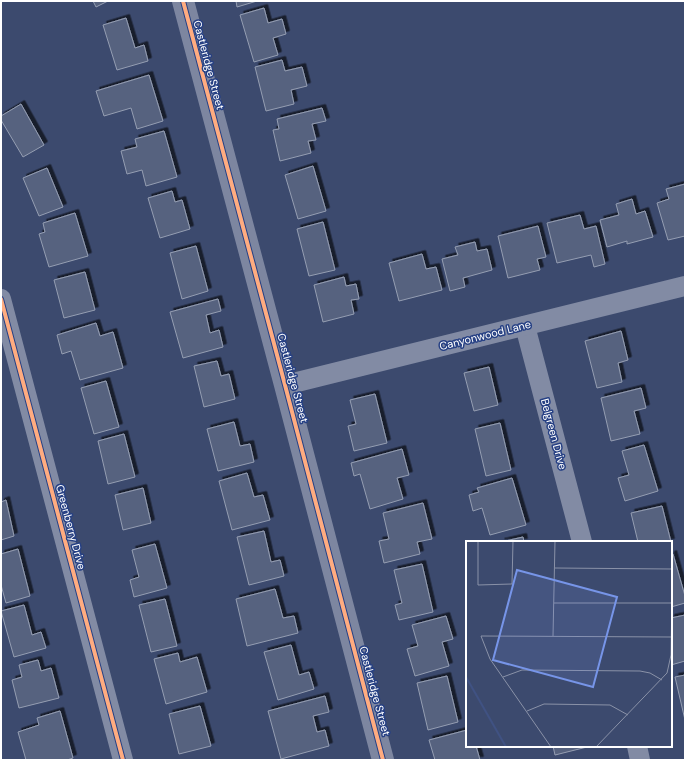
<svg xmlns="http://www.w3.org/2000/svg" width="686" height="761" viewBox="0 0 686 761" font-family="'DM Sans',sans-serif">
<style>
.building{fill:#56627f;stroke:#959eb2;filter:url(#shadow)}
.lines{fill:none;stroke-linecap:round;stroke-linejoin:round}
.street{stroke:#828ba4;stroke-width:20}
.secondary{stroke:#7d86a0;stroke-width:22}
.cycleway-casing{stroke:#264084;stroke-width:6}
.cycleway{stroke:#ffac80;stroke-width:4}
.labels{text-anchor:middle;dominant-baseline:central;stroke-width:3;stroke-linejoin:round;paint-order:stroke}
.street-label{font-size:11px;fill:#fff;stroke:#264084}
.inset-river{fill:none;stroke:#405283;stroke-width:2}
.inset-road{fill:none;stroke:#8a92a8;stroke-width:1}
.view{fill:#7795e8;fill-opacity:0.15;stroke:#7795e8;stroke-width:2}
.inset-edge{fill:none;stroke:#fff;stroke-width:2}
</style>
<defs>
<filter id="shadow"><feDropShadow dx="3.5" dy="-3.5" stdDeviation="0" flood-color="#0009"/></filter>
</defs>
<rect width="100%" height="100%" fill="#3c4a6e"/>
<g class="building">
<polygon points="93,1 108,1 96,7"/>
<polygon points="236,1 257,1 237,7"/>
<polygon points="264,8 268,23 282,19 286,34 273,38 278,55 254,62 240,15"/>
<polygon points="126,18 135,48 144,45 148,61 117,70 103,25"/>
<polygon points="282,60 285,71 302,67 307,86 291,90 294,104 266,111 255,67"/>
<polygon points="149,75 163,121 137,129 131,108 104,116 96,91"/>
<polygon points="21,104 44,145 23,157 1,120 1,116"/>
<polygon points="322,108 326,121 312,124 316,140 308,141 311,153 280,161 273,130 279,129 277,119"/>
<polygon points="164,131 177,177 146,186 142,170 127,174 121,151 137,147 135,139"/>
<polygon points="313,166 326,211 298,219 285,175"/>
<polygon points="47,168 63,207 39,216 23,178"/>
<polygon points="685,184 685,236 668,240 657,203 669,199 666,189"/>
<polygon points="172,191 175,202 182,200 190,229 160,238 148,198"/>
<polygon points="632,199 636,214 645,211 653,237 627,244 627,241 607,247 600,220 619,215 616,204"/>
<polygon points="75,213 88,256 49,267 39,234 45,232 43,223"/>
<polygon points="580,215 584,229 596,226 605,264 594,267 591,255 557,263 547,223"/>
<polygon points="323,222 335,270 309,276 297,229"/>
<polygon points="538,226 546,257 537,259 540,270 508,278 498,236"/>
<polygon points="475,242 477,251 487,249 492,270 463,278 465,287 450,291 442,259 458,255 455,247"/>
<polygon points="196,246 208,291 182,299 170,253"/>
<polygon points="422,254 426,269 436,267 442,290 399,301 389,263"/>
<polygon points="85,272 95,310 64,318 54,280"/>
<polygon points="344,277 346,286 356,284 359,299 351,300 354,314 323,322 314,285"/>
<polygon points="218,299 221,311 206,315 210,333 219,330 223,347 183,358 170,312"/>
<polygon points="96,323 100,336 113,332 123,368 80,380 71,351 62,354 57,335"/>
<polygon points="621,331 628,360 618,363 622,382 597,388 585,341"/>
<polygon points="217,361 221,376 229,374 235,399 204,407 194,366"/>
<polygon points="489,367 498,405 474,411 464,373"/>
<polygon points="106,381 119,427 94,434 81,388"/>
<polygon points="641,388 646,408 634,411 640,434 611,441 601,398"/>
<polygon points="375,394 387,443 354,451 348,426 356,424 350,400"/>
<polygon points="234,422 240,446 250,444 254,462 218,471 207,429"/>
<polygon points="500,423 511,470 486,476 475,429"/>
<polygon points="124,434 135,477 108,484 98,441"/>
<polygon points="644,445 658,491 625,501 618,478 629,475 622,451"/>
<polygon points="402,449 409,475 397,478 403,499 370,509 360,474 354,476 351,463"/>
<polygon points="247,473 254,497 263,495 270,520 232,530 219,481"/>
<polygon points="512,478 526,525 490,535 482,508 473,511 469,495 479,492 477,488"/>
<polygon points="143,488 151,523 123,530 115,495"/>
<polygon points="6,500 14,536 1,540 1,502"/>
<polygon points="423,503 432,539 417,542 420,554 384,563 379,541 389,539 383,513"/>
<polygon points="662,506 671,542 638,542 631,513"/>
<polygon points="264,531 271,562 280,560 284,576 249,585 237,537"/>
<polygon points="523,537 524,542 501,542"/>
<polygon points="155,544 167,588 134,597 130,580 139,577 132,550"/>
<polygon points="18,549 30,596 6,603 1,585 1,554"/>
<polygon points="673,554 685,596 685,603 671,607 671,555"/>
<polygon points="422,564 433,612 399,620 395,605 402,603 394,570"/>
<polygon points="275,589 283,618 294,616 298,633 247,646 236,599"/>
<polygon points="165,599 177,646 151,652 139,605"/>
<polygon points="24,605 32,635 41,632 46,648 14,657 1,611"/>
<polygon points="685,615 685,661 671,665 671,618"/>
<polygon points="446,616 453,639 442,642 449,666 415,676 407,649 418,646 412,625"/>
<polygon points="291,645 299,675 309,672 314,689 278,700 264,652"/>
<polygon points="178,653 180,662 197,657 207,692 166,704 154,659"/>
<polygon points="38,660 41,671 51,668 59,698 19,708 12,680 22,677 19,665"/>
<polygon points="685,675 685,720 675,677"/>
<polygon points="447,676 458,722 428,730 417,683"/>
<polygon points="325,696 329,712 313,716 317,732 325,730 329,746 281,759 268,711"/>
<polygon points="200,706 211,746 179,754 169,714"/>
<polygon points="60,711 73,758 67,760 26,760 18,732 39,725 37,718"/>
<polygon points="467,730 467,746 476,746 480,760 435,760 429,740"/>
<polygon points="553,746 587,746 587,747 555,755"/>
</g>
<g class="lines">
<g class="street">
<polyline points="1,299 123,760"/>
<polyline points="525,326 582,542"/>
<polyline points="285,385 685,286"/>
<polyline points="637,746 640,760"/>
</g>
<polyline class="secondary" points="183,1 285,385 383,760"/>
<defs>
<g id="cycleway">
<polyline points="183,1 285,385 383,760"/>
<polyline points="1,299 123,760"/>
</g>
</defs>
<use href="#cycleway" class="cycleway-casing"/>
<use href="#cycleway" class="cycleway"/>
</g>
<g class="labels">
<g class="street-label">
<text transform="translate(209 65) rotate(75)">Castleridge Street</text>
<text transform="translate(485 335) rotate(-14)">Canyonwood Lane</text>
<text transform="translate(293 378) rotate(75)">Castleridge Street</text>
<text transform="translate(554 434) rotate(75)">Belgreen Drive</text>
<text transform="translate(71 527) rotate(75)">Greenberry Drive</text>
<text transform="translate(375 691) rotate(75)">Castleridge Street</text>
</g>
</g>
<g transform="translate(466 541)">
<rect width="206" height="206" fill="#3c4a6e"/>
<path class="inset-river" d="M0 136 40 206"/>
<path class="inset-road" d="M12 0V44L46 43 47 0M89 27 206 28M88 62H206M87 95 89 0M37 136 56 129 174 130 184 132 196 139M61 170 78 163 144 164 162 174M85 206 24 118 15 95 206 96M130 206 201 132 205 114 206 52"/>
<path class="view" d="M51 29 151 56 127 146 27 119Z"/>
<rect width="206" height="206" class="inset-edge"/>
</g>
<rect width="686" height="761" fill="none" stroke="#ffffff" stroke-width="4"/>
</svg>
